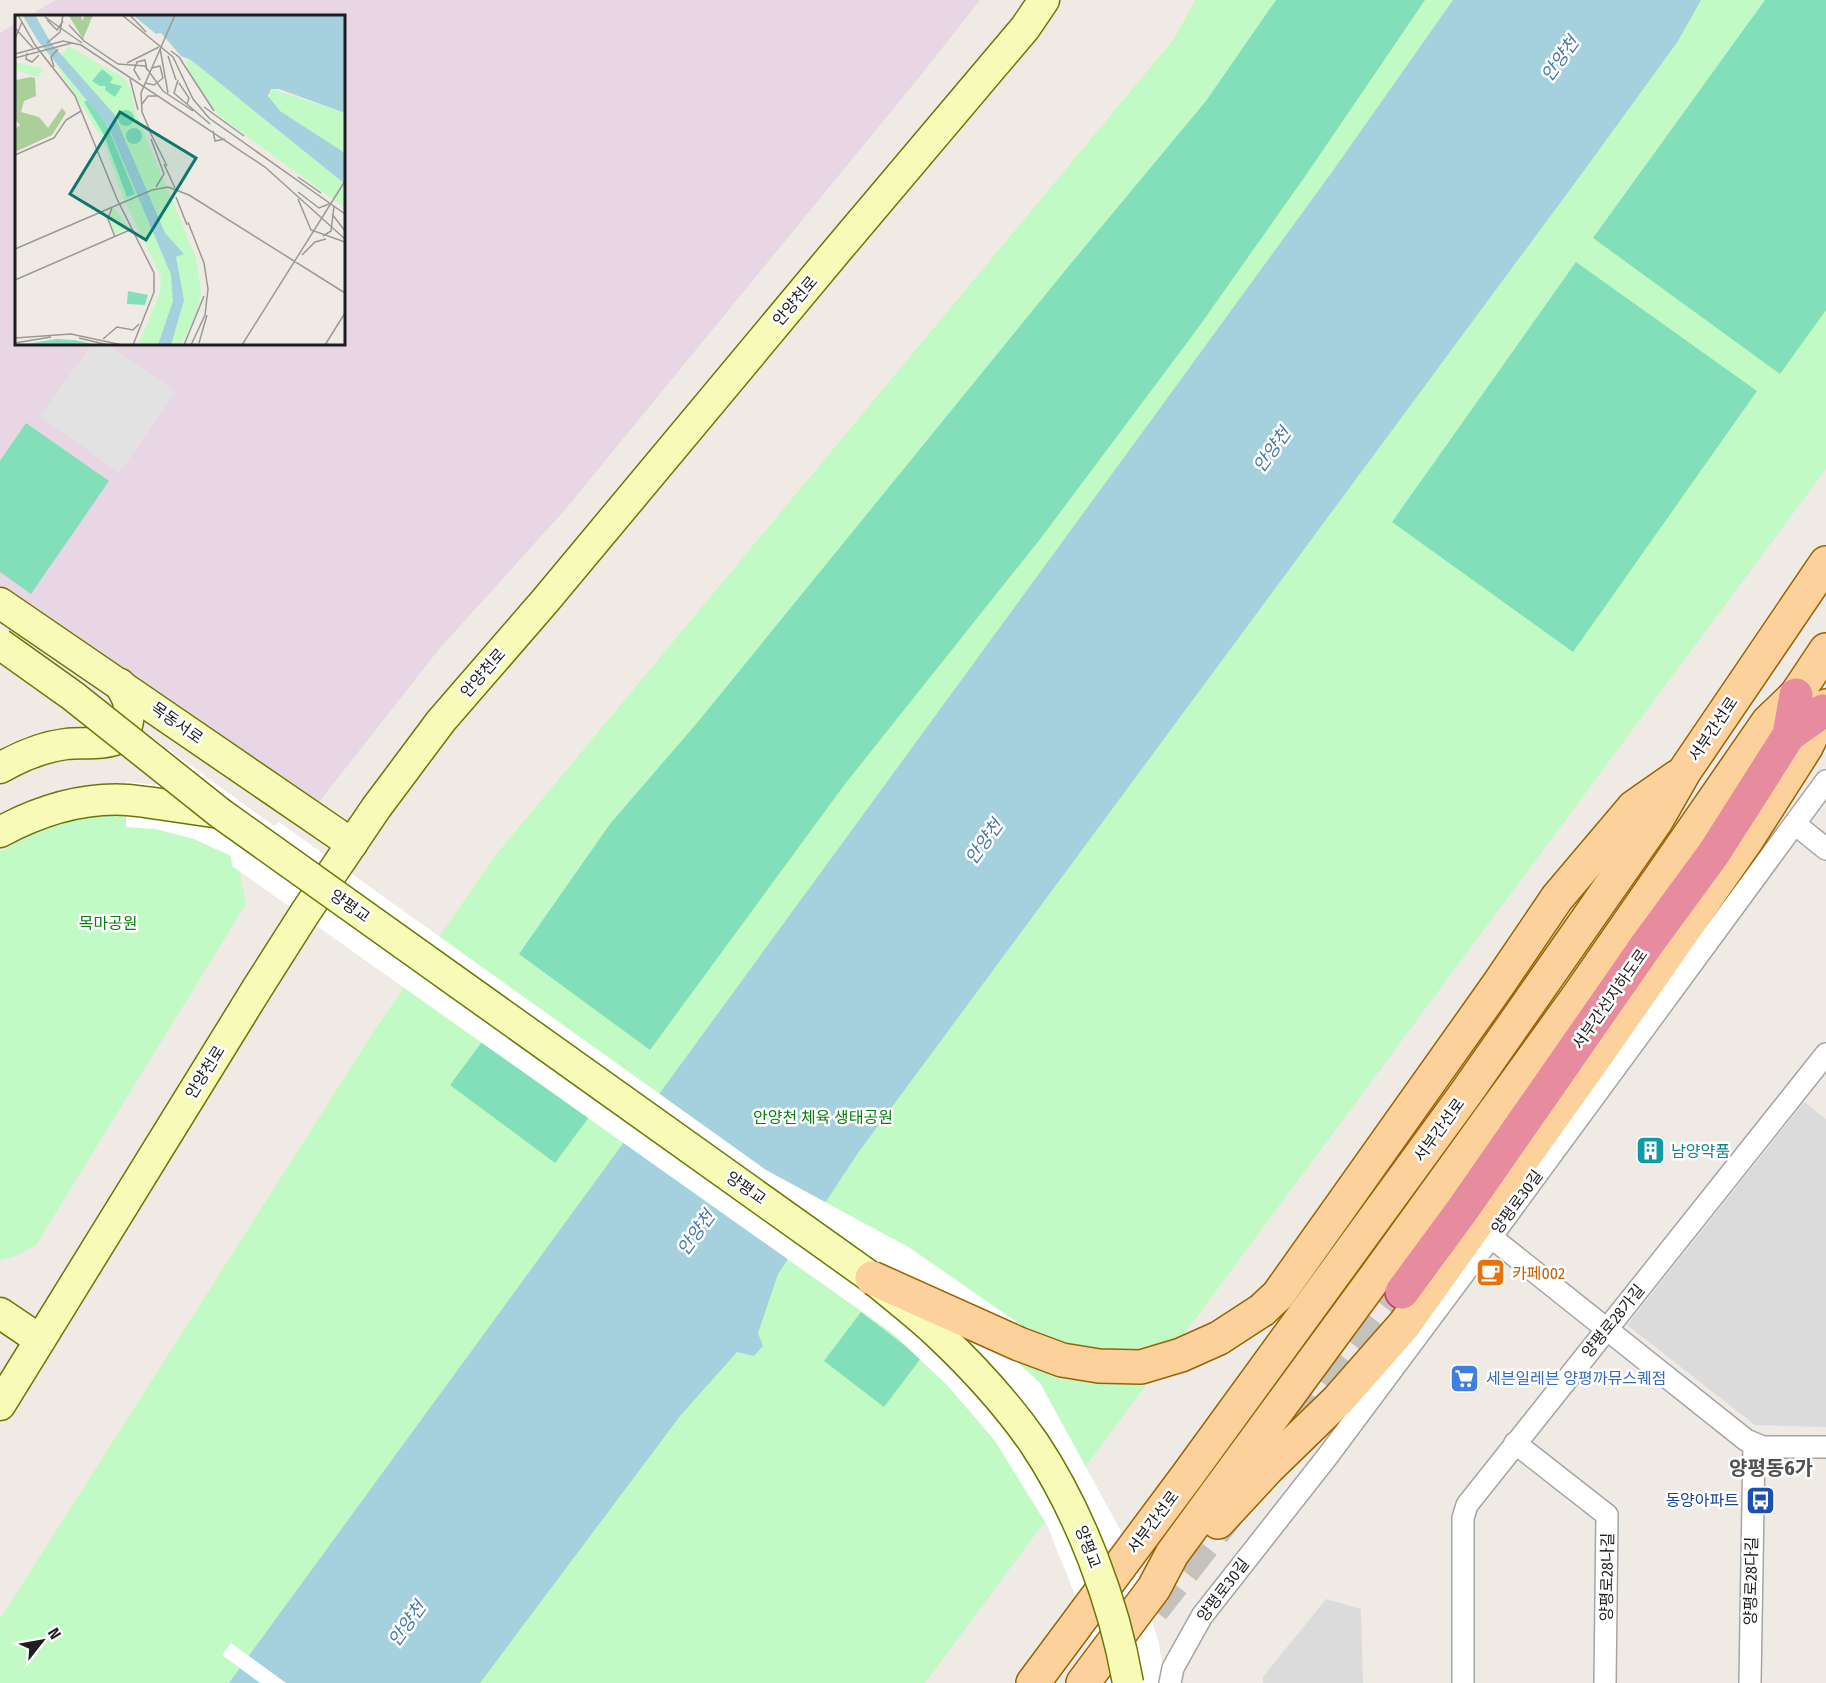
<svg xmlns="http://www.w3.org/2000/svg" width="1826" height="1683" viewBox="0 0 1826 1683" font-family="'Fira Sans Condensed','Noto Sans KR',sans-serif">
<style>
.residential{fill:#dcdbdb}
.industrial{fill:#e8d6e5}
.park{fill:#c1fac4}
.pitch{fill:#82dfb9}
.parking{fill:#e2e2e2}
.water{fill:#a4d1dd}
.pier{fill:#fff}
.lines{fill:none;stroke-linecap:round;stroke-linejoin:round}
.highway-tunnel{stroke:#c5c2bc;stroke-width:33;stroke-dasharray:33 16;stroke-linecap:butt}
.street-casing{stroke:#a5a5a5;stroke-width:24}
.secondary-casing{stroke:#6c7604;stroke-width:33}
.primary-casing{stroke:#996300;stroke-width:36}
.highway-casing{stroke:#dc2366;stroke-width:36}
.street{stroke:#fff;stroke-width:21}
.secondary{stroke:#f8fab8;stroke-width:30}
.primary{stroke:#fcd19c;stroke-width:33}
.highway{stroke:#e78b9e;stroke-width:33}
.secondary-bridge-casing{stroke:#6c7604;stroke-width:33;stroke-linecap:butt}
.primary-bridge-casing{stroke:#996300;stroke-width:36;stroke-linecap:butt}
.secondary-bridge{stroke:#f8fab8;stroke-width:30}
.primary-bridge{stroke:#fcd19c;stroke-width:33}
.labels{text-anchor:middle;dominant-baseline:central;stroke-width:5;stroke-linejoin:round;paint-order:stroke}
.street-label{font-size:16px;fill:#1e1e1e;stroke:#fff}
.park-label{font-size:16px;fill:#0b7e12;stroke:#fff}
.culture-label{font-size:16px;fill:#0d838f;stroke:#fff;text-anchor:start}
.food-label{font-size:16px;fill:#c56008;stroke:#fff;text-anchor:start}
.shop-label{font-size:16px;fill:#366cbe;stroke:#fff;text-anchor:start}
.transit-label{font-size:16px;fill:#164399;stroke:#fff;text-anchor:end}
.water-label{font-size:18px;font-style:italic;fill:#4779a7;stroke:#fff}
.quarter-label{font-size:20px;font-weight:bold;fill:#515151;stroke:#fff}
.inset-river{fill:none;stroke:#a4d1dd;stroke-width:3}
.inset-road{fill:none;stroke:#9b9995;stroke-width:1.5}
.view{fill:#0f766e;fill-opacity:0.15;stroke:#0f766e;stroke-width:3}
.inset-edge{fill:none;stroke:#1e1e1e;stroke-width:3}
</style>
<rect width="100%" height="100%" fill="#efebe4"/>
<g class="residential">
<polygon points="1804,1102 1826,1119 1826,1427 1755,1425 1627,1325"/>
<polygon points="1326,1599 1361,1609 1363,1683 1263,1683 1263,1677"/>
</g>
<polygon class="industrial" points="56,0 980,0 921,75 564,511 440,648 319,802 288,808 0,603 0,33 16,23 16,344 344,344 344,16 28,16"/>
<g class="park">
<polygon points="1195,0 1826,0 1826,469 925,1683 0,1683 0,1619 376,1028 495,856 1174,39"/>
<polygon points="125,813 228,837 239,868 246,904 36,1245 16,1256 0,1260 0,852 29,836 74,820"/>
</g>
<g class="pitch">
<polygon points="1276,0 1425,0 1306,175 1198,328 1041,538 845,784 650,1050 519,954 610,824 697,723 1068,267 1206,101"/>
<polygon points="1765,0 1826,0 1826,310 1780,374 1593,238"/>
<polygon points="1576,262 1757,391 1573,652 1392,522"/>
<polygon points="26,423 109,481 31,594 0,572 0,461"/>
<polygon points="493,1027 598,1105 555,1163 450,1085"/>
<polygon points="861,1312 921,1358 884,1407 824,1361"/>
</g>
<polygon class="parking" points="92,344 108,344 176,392 119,473 40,416"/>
<polygon class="water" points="1453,0 1701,0 1678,41 1591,161 858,1153 778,1274 758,1333 763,1346 754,1356 737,1352 680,1416 480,1683 229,1683 1163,404 1332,172"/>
<g class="pier">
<polygon points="81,686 274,826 279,822 766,1170 910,1248 1031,1332 1015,1360 1040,1383 1129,1546 1159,1644 1165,1683 1100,1683 1089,1630 1047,1525 995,1441 948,1386 892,1333 232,866 231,856 194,839 156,829 126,827 126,782 169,786"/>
<polygon points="231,1643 286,1683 260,1683 222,1655"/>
</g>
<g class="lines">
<g class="highway-tunnel">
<polyline points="1297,1425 1402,1292"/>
<polyline points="1153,1609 1238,1501"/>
</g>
<defs>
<g id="street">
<polyline points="1795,824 1826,849"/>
<polyline points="1491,1237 1746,1440 1763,1447 1826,1447"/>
<polyline points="1515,1443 1607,1515 1605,1683"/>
<polyline points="1170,1683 1173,1668 1202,1616 1327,1457 1491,1237 1826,781"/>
<polyline points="1463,1683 1463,1518 1467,1505 1826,1054"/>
<polyline points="1750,1683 1754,1444"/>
</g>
<g id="secondary">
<polyline points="0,603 352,844"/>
<path d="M0 768C21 756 42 747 66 744 80 742 104 745 117 739 129 733 130 713 128 701 126 695 122 689 120 684"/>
<path d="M0 832C39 811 83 797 128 800 159 803 189 809 220 813"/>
<polyline points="0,1313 40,1340"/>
<polyline points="0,1405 258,987 305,913 376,808 441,721 545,601 840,247 1025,28 1044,0"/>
</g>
<g id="primary">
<polyline points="1262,1310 1278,1295 1498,985 1557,898 1634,807 1677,777"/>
<polyline points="1218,1522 1268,1468 1338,1400 1404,1325 1596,1056 1748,838 1806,747 1826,706"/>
<polyline points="1033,1683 1187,1476 1466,1093 1656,821 1684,772 1826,563"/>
<polyline points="1083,1683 1154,1588 1172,1554 1376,1276 1579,995 1768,722 1796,695 1826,650"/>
</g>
<g id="highway">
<polyline points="1789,735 1823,711"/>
<polyline points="1402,1292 1463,1209 1648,943 1714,853 1789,735 1796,695"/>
</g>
</defs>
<use href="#street" class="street-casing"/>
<use href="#secondary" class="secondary-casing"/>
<use href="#primary" class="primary-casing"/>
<use href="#highway" class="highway-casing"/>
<use href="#street" class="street"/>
<use href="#secondary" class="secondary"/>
<use href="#primary" class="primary"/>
<use href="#highway" class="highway"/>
<defs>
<path id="secondary-bridge" d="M0 644 73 696 220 813 872 1278C894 1297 917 1314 938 1334 973 1367 1007 1404 1034 1443 1080 1512 1114 1602 1128 1683"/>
<polyline id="primary-bridge" points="872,1278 1019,1344 1062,1360 1099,1366 1141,1367 1181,1355 1219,1338 1262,1310"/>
</defs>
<use href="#secondary-bridge" class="secondary-bridge-casing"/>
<use href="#primary-bridge" class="primary-bridge-casing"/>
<use href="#secondary-bridge" class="secondary-bridge"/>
<use href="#primary-bridge" class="primary-bridge"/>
</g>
<defs>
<symbol id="building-square" viewBox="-11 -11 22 22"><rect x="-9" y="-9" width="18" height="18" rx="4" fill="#0f9aa8" stroke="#fff"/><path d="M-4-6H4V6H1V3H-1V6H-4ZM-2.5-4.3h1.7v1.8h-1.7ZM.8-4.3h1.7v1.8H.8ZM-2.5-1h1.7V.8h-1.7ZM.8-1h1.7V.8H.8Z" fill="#fff"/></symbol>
<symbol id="cafe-square" viewBox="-11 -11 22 22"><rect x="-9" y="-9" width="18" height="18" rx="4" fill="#e8710a" stroke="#fff"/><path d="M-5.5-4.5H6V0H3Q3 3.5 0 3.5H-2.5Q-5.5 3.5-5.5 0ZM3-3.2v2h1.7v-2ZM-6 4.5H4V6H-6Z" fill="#fff"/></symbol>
<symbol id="supermarket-square" viewBox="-11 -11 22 22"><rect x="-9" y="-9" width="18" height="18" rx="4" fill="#3f7fe0" stroke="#fff"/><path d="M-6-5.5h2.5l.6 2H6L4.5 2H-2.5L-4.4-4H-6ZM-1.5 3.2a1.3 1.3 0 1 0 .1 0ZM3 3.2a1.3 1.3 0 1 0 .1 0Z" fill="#fff"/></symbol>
<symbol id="bus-square" viewBox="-11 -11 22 22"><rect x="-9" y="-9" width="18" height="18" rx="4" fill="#1a4fb4" stroke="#fff"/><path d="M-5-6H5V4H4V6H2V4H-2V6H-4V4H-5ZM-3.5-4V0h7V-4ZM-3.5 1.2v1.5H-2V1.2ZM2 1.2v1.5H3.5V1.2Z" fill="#fff"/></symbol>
</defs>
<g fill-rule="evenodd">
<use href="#building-square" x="1634" y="1134" width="33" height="33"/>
<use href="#cafe-square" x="1474" y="1256" width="33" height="33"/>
<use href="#supermarket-square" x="1448" y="1362" width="33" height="33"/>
<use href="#bus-square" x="1744" y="1484" width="33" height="33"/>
</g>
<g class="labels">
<g class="street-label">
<text transform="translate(795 301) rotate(-50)">안양천로</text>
<text transform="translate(483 673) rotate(-49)">안양천로</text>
<text transform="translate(177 723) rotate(35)">목동서로</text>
<text transform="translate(1713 729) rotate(-56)">서부간선로</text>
<text transform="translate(350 906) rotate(35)">양평교</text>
<text transform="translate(1610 999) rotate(-55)">서부간선지하도로</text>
<text transform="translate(205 1072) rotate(-58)">안양천로</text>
<text transform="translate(1439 1130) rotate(-54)">서부간선로</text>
<text transform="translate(746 1188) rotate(35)">양평교</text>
<text transform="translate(1517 1202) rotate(-54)">양평로30길</text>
<text transform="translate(1613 1321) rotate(-51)">양평로28가길</text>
<text transform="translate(1153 1522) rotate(-53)">서부간선로</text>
<text transform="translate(1088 1547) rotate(69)">양평교</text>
<text transform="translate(1607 1577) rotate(-89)">양평로28나길</text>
<text transform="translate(1751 1581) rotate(-89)">양평로28다길</text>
<text transform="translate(1223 1590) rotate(-53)">양평로30길</text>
</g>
<g class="park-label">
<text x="108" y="923">목마공원</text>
<text x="823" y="1117">안양천 체육 생태공원</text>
</g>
<g class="culture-label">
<text x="1671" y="1151">남양약품</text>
</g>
<g class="food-label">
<text x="1512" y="1273">카페002</text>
</g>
<g class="shop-label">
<text x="1486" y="1378">세븐일레븐 양평까뮤스퀘점</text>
</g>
<g class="transit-label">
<text x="1739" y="1500">동양아파트</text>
</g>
<g class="water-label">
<text transform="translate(1560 59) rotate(-54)">안양천</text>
<text transform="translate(1272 450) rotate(-54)">안양천</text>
<text transform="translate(984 842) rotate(-54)">안양천</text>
<text transform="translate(696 1233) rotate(-54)">안양천</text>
<text transform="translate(407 1624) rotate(-54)">안양천</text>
</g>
<g class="quarter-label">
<text x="1771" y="1468">양평동6가</text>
</g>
</g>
<g transform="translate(15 15)">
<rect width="330" height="330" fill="#efebe4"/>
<path d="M66 0 67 6 70 0H78L68 24 54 1ZM16 62 20 63 21 81 9 86 6 97 24 102 33 113 47 93 51 98 37 120 0 137V114L5 110 0 104 1 65Z" fill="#aacf99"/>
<path d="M53 31 109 63 116 74 119 92 181 243 186 277 182 298 166 330H123L145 278 146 262 107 180 89 127 41 49ZM171 45H176L330 169V193L204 101 176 61ZM0 47 3 48 29 54 23 62 0 55ZM257 74 330 98V138L265 96 254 84ZM99 192 113 212 100 219 94 206Z" fill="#c1fac4"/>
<path d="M87 54 98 63 95 68 107 71 100 82 90 75 91 71H85L77 66ZM73 85 91 108 120 179 112 182 89 120 69 87ZM103 103a8 8 0 1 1 16 0a8 8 0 1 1-16 0ZM111 121a8 8 0 1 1 16 0a8 8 0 1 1-16 0ZM113 276 133 280 130 290 112 289ZM41 324 60 325 82 330H6Z" fill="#82dfb9"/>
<path d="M20 0 36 28 99 99 150 218 169 239 161 242 169 285 156 330H143L158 286 156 260 149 243 93 111 23 26 8 1ZM118 0H330V98L264 74H256L253 81 265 96 330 138V169L176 45 166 41 146 18 141 19Z" fill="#a4d1dd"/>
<path class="inset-river" d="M291 0 330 41M306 0 330 25"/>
<path class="inset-road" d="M3 0 20 30 60 81 102 184 139 258V277L118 330M107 0 158 42 178 84 194 103 330 199M115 0 131 17M30 2 67 28M32 5 42 15 48 6M54 10 69 26 103 49 130 51 148 76 178 96M0 13 18 33M0 24 7 7M32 28 45 17 48 0M145 33 153 78M156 36 164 42 199 96M12 38 11 44 17 47 24 40M0 39 48 26 66 30 250 152 330 224M153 41 161 65M0 43 57 28M112 48 144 32M39 52 36 42 43 34M115 64 123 95M125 65 119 55 122 47 130 45 132 55M130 68 139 70 148 63 145 51 137 53M164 68 174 83 172 89M162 69 163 65 159 78 195 109M127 89 133 81H142M189 92 229 121M198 116 200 126 210 124M135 117 152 151M136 118 127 97 126 78 160 0M136 124 149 159 141 172M0 140 39 123 51 105 66 96M149 149 160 173M283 162 306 178M283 177 304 193 314 189M161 182 172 210M283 184 296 215 330 227M97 193 93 204 100 222M317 199 330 216M173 207 189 248 193 274 190 300 176 330M308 221 316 216 319 191M0 234 137 175 153 172 174 180 330 278M287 240 300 227 311 224M0 265 117 214M0 323 56 319 107 330M64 323 93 330M88 324 102 312 118 315 124 309M0 328 36 322M184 328 192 300M169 330 189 281M227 330 330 166M310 330 330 298"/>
<path class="view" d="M105 97 181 143 131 225 55 179Z"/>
<rect width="330" height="330" class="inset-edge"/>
</g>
<g transform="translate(42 1641) rotate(59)" stroke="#ffffff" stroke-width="4.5" paint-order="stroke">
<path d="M0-4.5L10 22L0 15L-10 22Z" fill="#1e1e1e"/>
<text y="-9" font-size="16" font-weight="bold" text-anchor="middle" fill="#1e1e1e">N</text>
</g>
</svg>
